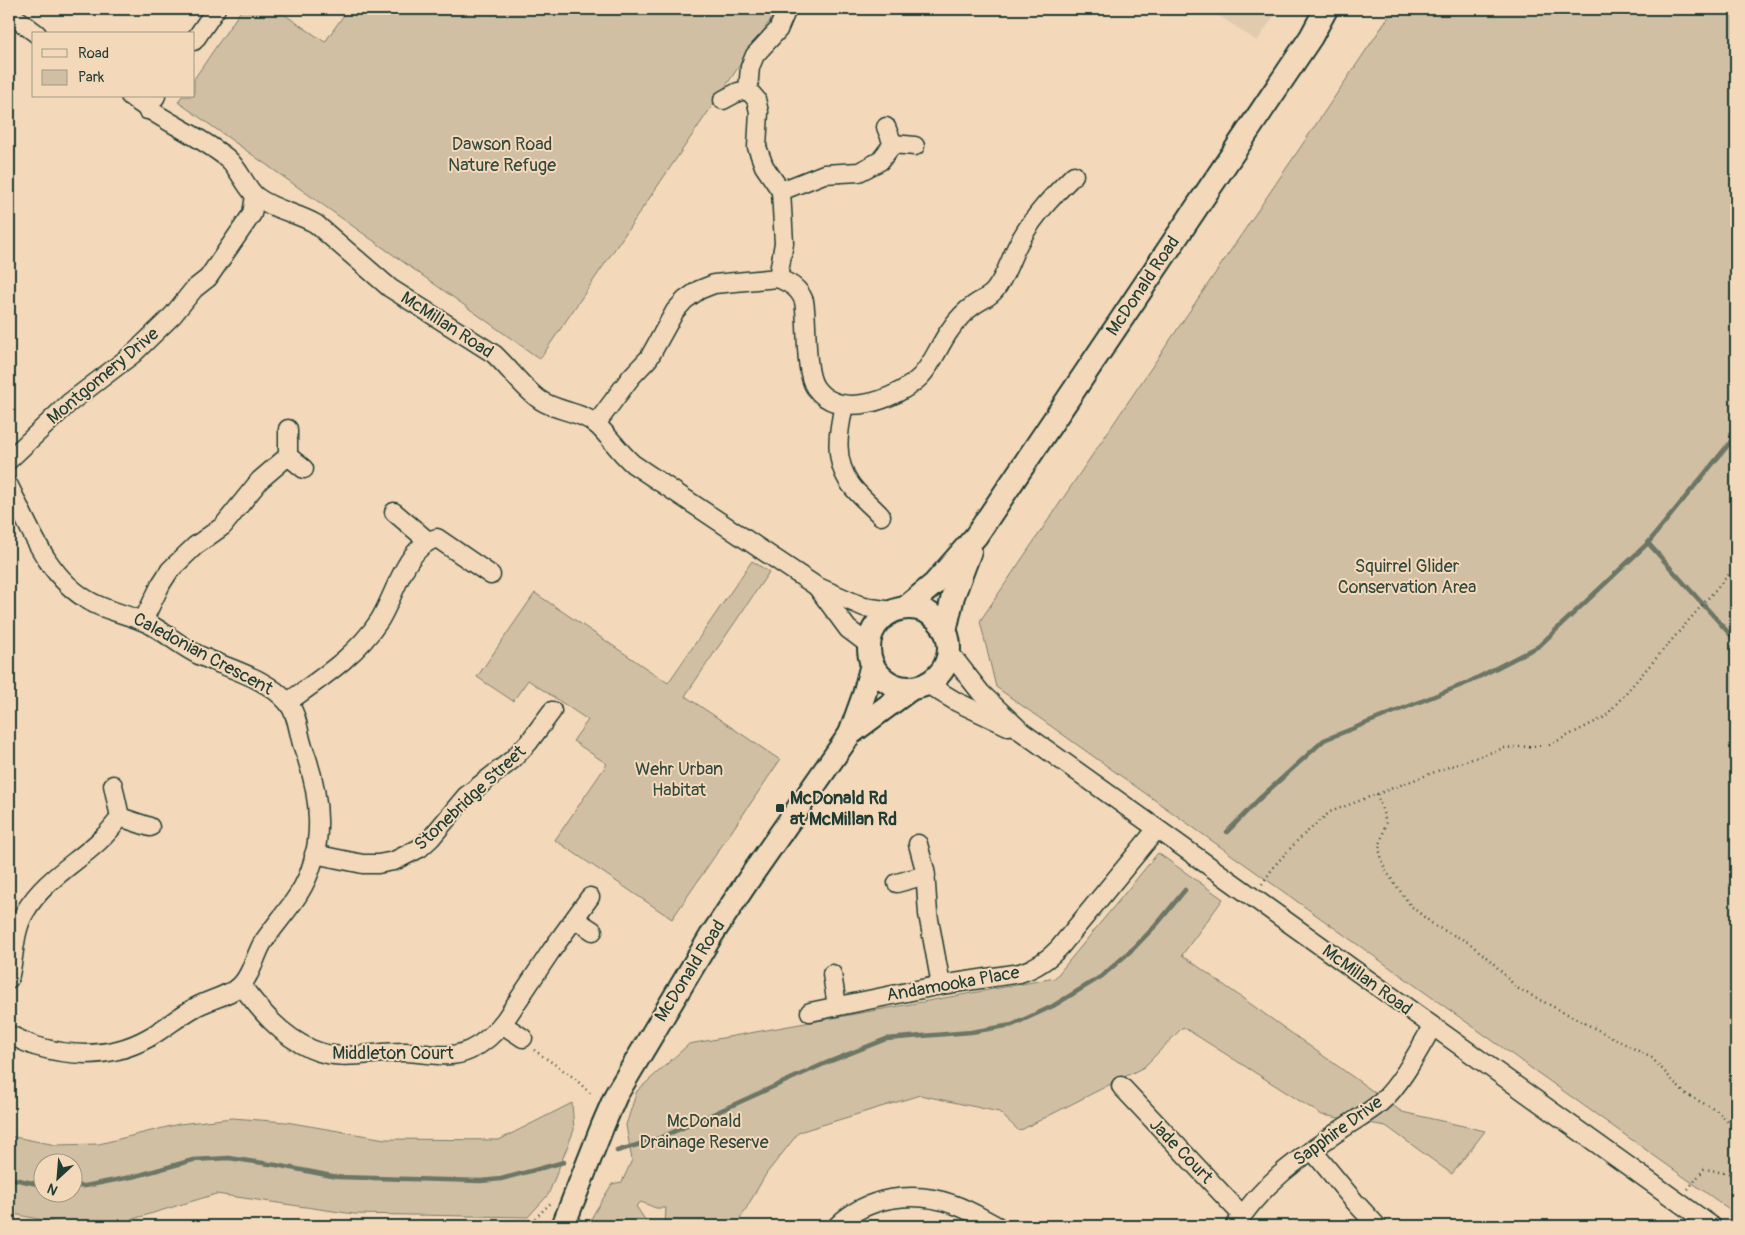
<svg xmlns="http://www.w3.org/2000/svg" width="1745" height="1235" viewBox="0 0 1745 1235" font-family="Pangolin,sans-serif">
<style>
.built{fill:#e1cbaf}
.green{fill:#d1bfa4;stroke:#787e6c;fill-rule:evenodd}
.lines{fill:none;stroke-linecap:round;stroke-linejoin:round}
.stream{stroke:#6c7665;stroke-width:4.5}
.minor-casing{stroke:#1f3d34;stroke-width:21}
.major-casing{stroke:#1f3d34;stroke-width:26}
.path{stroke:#1f3d34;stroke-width:2.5;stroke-dasharray:1 4;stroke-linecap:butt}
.minor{stroke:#f3d8ba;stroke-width:18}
.major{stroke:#f3d8ba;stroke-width:22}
.poi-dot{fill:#1f3d34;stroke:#f3d8ba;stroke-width:2}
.labels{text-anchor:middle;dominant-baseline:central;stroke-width:4;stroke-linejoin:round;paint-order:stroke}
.park-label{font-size:18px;fill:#314a3f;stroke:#f3d8ba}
.street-label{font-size:18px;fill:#1f3d34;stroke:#f3d8ba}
.poi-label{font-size:18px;font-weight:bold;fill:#1f3d34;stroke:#f3d8ba;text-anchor:start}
</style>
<rect width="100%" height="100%" fill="#f3d8ba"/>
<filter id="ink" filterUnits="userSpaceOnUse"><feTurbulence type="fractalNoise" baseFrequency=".02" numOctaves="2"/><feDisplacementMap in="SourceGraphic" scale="10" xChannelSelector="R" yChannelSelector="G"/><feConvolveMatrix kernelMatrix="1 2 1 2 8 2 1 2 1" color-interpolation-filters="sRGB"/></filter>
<g filter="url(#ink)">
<polygon class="built" points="1209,9 1279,9 1257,41"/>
<g class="green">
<polygon points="242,9 276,9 325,42 348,9 778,9 540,359 178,102 182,96 194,96 194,79"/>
<polygon points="1394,9 1736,9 1736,1214 996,687 980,621"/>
<polygon points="752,561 769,572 685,696 780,760 672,919 555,840 607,764 573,741 588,720 528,680 513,701 477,677 535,593 668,683"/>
<polygon points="1158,853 1223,899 1182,955 1402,1112 1485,1131 1452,1174 1386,1126 1322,1115 1183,1027 1144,1067 1019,1131 999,1112 920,1095 799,1132 766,1174 736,1226 665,1226 666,1208 656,1208 641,1202 636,1206 649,1226 589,1226 593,1215 612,1184 622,1182 632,1160 626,1125 637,1091 689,1044 1055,978"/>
<path d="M572 1103 574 1130 548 1195 528 1217 354 1214 216 1194 110 1226H72L9 1213V1136L56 1145 99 1144 179 1124 232 1118 286 1122 385 1139 499 1140ZM72 1162V1192H42V1162Z"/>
</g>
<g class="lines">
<g class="stream">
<polyline points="1648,543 1736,641"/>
<polyline points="1227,832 1258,800 1324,740 1467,683 1539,646 1648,543 1733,439 1736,437"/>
<polyline points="617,1151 660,1138 826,1063 886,1039 971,1032 1012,1025 1053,1006 1102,976 1134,948 1158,923 1185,890"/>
<polyline points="9,1178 42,1185"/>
<polyline points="72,1186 85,1186 136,1176 193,1160 229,1158 276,1165 337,1177 481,1181 501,1179 564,1162"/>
</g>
<defs>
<g id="minor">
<polyline points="9,13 37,34"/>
<polyline points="194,41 216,9"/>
<path d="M130 96C160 120 197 134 227 158 239 168 247 190 257 197 274 210 297 213 316 224L390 288 494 354C510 369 523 388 540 400 558 412 581 411 597 425 610 437 619 452 633 464L816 586 864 607 892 611"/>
<polyline points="723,100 738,92 748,90"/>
<polyline points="147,110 156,96"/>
<polyline points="886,127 893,144"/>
<polyline points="781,191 824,174 859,172 880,161 893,144 915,146"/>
<path d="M778 278C791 284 799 288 804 301 808 323 804 370 815 387 838 421 896 400 920 377 933 364 939 345 950 330 956 321 965 311 974 305 981 300 990 297 995 290 1007 275 1011 255 1021 239 1035 214 1054 195 1074 175"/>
<polyline points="778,278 784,243 781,191 764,166 757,147 759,112 756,99 748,90 750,67 755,55 778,30 787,9"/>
<path d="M844 405C838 432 833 460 851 485 859 496 872 506 881 516"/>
<polyline points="596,424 631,377 649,358 675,311 685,300 699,290 714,284 778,278"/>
<polyline points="288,456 304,469"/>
<polyline points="9,460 69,403 133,354 173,315 194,289 208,278 252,214 255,196"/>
<path d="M9 486C30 528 47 578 91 602 109 612 132 615 151 625 169 635 184 649 203 657 230 669 269 679 288 703 298 715 298 732 303 747 321 795 327 850 298 895 287 912 273 927 262 944 255 957 251 975 241 985 231 995 207 1000 194 1008 178 1017 164 1029 148 1038 112 1058 72 1057 35 1046 26 1043 18 1038 9 1035"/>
<polyline points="394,512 428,541"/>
<polyline points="817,587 848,629 868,644"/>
<polyline points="143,621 161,584 170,570 195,546 223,526 260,480 288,456 288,429"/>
<polyline points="949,652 981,693 1022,732 1712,1226"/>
<polyline points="927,684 957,702 1008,726"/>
<path d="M288 702C321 678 356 656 379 621 395 596 405 547 437 538L491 575"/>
<polyline points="120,817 150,827"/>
<polyline points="918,844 925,870 928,914 941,985"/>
<polyline points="314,854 363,864 378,864 394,861 420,848 431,838 466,796 512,760 529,742 552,711"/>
<polyline points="897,883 926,875"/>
<polyline points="575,919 593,931"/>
<polyline points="832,974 837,1006"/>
<path d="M9 979C15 957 13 932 25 912 49 871 94 856 120 817L113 785"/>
<path d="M241 985C261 1011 280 1035 311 1049 343 1063 374 1051 406 1052 428 1053 449 1060 470 1050 484 1043 496 1032 505 1020L551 951 590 897"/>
<path d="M810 1012 941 985 1020 973C1036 968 1048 960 1060 947L1156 830"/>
<polyline points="502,1024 523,1038"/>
<polyline points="1121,1086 1242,1215"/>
<polyline points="1312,1150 1354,1201 1377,1226"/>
<path d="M837 1226C866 1197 914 1190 952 1204 968 1209 982 1218 997 1226"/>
<path d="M1235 1226C1263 1183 1297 1160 1339 1131 1353 1121 1367 1114 1380 1103 1400 1086 1419 1050 1432 1027"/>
</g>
<g id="major">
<circle cx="909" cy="648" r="40"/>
<polyline points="905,608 934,584 976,536 1311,37 1326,9"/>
<polyline points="945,631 953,596 970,551"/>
<polyline points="850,734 864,695 872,664"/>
<polyline points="563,1226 603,1125 616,1095 711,936 753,873 850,734 912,688"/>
</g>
</defs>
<use href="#minor" class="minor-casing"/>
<use href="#major" class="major-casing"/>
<g class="path">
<polyline points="1377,794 1386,822 1379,849 1385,870 1411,906 1435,926 1468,942 1492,962 1517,988 1652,1058 1684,1093 1716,1110 1734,1128 1736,1133"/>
<polyline points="1262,884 1275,865 1299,839 1330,812 1440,770 1504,748 1549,745 1605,717 1736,566"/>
<polyline points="534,1050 573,1077 590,1093"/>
<path d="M1688 1189 1704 1169C1715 1170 1725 1175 1736 1173"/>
<polyline points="529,1226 530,1223 552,1202"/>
</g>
<use href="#minor" class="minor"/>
<use href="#major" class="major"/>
</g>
</g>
<rect class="poi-dot" x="775" y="803" width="10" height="10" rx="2.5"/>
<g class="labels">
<g class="park-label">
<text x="502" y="144">Dawson Road<tspan x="502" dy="21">Nature Refuge</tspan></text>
<text x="1407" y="566">Squirrel Glider<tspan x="1407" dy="21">Conservation Area</tspan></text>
<text x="679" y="769">Wehr Urban<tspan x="679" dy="21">Habitat</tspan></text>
<text x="704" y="1121">McDonald<tspan x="704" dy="21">Drainage Reserve</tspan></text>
</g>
<g class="street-label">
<text transform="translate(1143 286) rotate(-56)">McDonald Road</text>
<text transform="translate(447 325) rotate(33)">McMillan Road</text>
<text transform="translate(103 376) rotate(-40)">Montgomery Drive</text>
<text transform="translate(203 654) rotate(28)">Caledonian Crescent</text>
<text transform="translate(470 798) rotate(-43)">Stonebridge Street</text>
<text transform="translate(690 971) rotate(-58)">McDonald Road</text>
<text transform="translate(1367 980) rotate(36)">McMillan Road</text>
<text transform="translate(953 984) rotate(-10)">Andamooka Place</text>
<text x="393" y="1053">Middleton Court</text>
<text transform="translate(1338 1131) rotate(-36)">Sapphire Drive</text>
<text transform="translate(1181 1151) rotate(46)">Jade Court</text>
</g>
<g class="poi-label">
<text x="790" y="798">McDonald Rd<tspan x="790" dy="21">at McMillan Rd</tspan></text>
</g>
</g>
<rect width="1745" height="1235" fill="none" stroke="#f3d8ba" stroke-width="30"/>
<rect x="15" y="15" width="1715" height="1205" fill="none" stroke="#1f3d34" stroke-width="2" filter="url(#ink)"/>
<rect x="32" y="32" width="162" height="65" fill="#f3d8ba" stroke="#9e9a84"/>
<rect x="42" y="49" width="25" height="8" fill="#f3d8ba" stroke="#9e9a84"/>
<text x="78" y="58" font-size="15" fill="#1f3d34">Road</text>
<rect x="42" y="70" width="25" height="15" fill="#d1bfa4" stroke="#9e9a84"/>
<text x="78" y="82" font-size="15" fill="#1f3d34">Park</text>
<g transform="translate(58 1178) rotate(206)"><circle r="24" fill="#f3d8ba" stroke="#9e9a84"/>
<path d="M0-4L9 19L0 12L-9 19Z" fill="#1f3d34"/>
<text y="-8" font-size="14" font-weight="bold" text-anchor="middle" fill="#1f3d34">N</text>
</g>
</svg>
